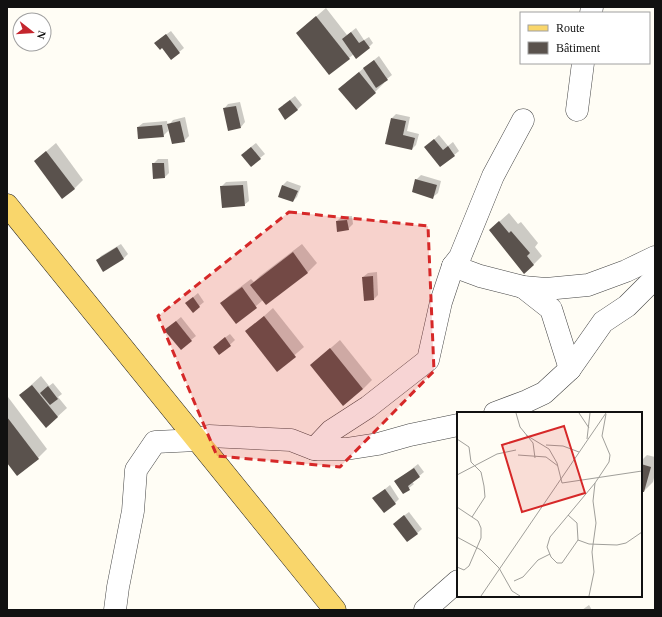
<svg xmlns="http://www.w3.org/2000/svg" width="662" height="617" viewBox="0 0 662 617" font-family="Georgia,serif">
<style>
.shadow{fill:#0003}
.building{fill:#5a524d}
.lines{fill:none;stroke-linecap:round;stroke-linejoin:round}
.street-casing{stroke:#444;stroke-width:23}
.primary-casing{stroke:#222;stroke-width:23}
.street{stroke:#fff;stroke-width:22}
.primary{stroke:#f9d66b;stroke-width:22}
.marked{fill:#d62828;fill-opacity:0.2;stroke:#d62828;stroke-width:3;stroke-dasharray:8 5;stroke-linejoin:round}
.inset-road{fill:none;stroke:#a09f9a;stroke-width:1}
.view{fill:#d62828;fill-opacity:0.15;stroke:#d62828;stroke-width:2}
.inset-edge{fill:none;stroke:#111;stroke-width:2}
</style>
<rect width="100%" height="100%" fill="#fffdf5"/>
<g class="shadow">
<polygon points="326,8 347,35 356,28 364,40 369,37 373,43 369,47 354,54 349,58 297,33"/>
<polygon points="171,31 184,48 171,59 160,39"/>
<polygon points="379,56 392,75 383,82 384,83 375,92 356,109 339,89 349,80"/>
<polygon points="295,96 302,105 297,110 283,105"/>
<polygon points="240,102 245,122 241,127 224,109 228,104"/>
<polygon points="396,114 410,117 407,131 419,134 416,145 412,149 392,118"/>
<polygon points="185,117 189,136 184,141 169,125 173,120"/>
<polygon points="167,121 168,131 163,136 138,127 143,123"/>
<polygon points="439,135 448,146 453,142 459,151 441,166 426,147"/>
<polygon points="56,143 83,180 74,189 35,161"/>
<polygon points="256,143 265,154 260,158 247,150"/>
<polygon points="158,159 168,159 169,173 165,177 153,164"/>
<polygon points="421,175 441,181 438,193 433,197 416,180"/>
<polygon points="247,181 249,201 244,205 221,187 226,182"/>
<polygon points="287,181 301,186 297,197 293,201 283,185"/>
<polygon points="509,213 518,224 521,222 538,243 535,247 542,256 533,265 490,230"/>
<polygon points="352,216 353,224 348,229 337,221 341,217"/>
<polygon points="121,244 128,254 124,258 97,261 101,256"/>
<polygon points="302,244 317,263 308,272 266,304 263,300 236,323 221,303 231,294 251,279 254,282 260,276"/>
<polygon points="377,272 378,295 374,299 365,300 363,277 368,273"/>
<polygon points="198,293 204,302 193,311 191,299"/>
<polygon points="273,308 304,347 277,370 246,332"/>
<polygon points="181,317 196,336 191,340 170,326"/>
<polygon points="230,334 235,340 220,354 219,342"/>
<polygon points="340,340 372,380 363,389 311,365"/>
<polygon points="41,376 49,386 53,383 62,394 58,397 67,408 46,427 20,395"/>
<polygon points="8,397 47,449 38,458 7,462"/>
<polygon points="647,455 655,457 655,474 653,482 644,491 641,491 641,458 643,459"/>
<polygon points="418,464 424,472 412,482 414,484 403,493 395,482"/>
<polygon points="390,485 399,499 395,503 374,498"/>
<polygon points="409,512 422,529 408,541 398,520"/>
<polygon points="589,605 592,610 582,610"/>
</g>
<g class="building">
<polygon points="316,16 350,59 329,75 296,33"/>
<polygon points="351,32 359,43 364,40 370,48 356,59 342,39"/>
<polygon points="166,34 180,53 171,60 162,48 160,50 154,43"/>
<polygon points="374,60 388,80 376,88 363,68"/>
<polygon points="359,72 376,93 356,110 338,89"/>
<polygon points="290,100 298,110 285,120 278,109"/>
<polygon points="236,106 241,128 228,131 223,108"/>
<polygon points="391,118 406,121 403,135 415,138 412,150 385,144"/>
<polygon points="180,121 185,142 172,144 167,124"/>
<polygon points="162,125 164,137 138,139 137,127"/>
<polygon points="434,139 443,150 448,146 455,156 440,167 424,147"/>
<polygon points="251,147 261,159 251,167 241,155"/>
<polygon points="46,151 75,189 62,199 34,161"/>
<polygon points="152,163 164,163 165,178 153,179"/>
<polygon points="415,179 437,185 433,199 412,192"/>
<polygon points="243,185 245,206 222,208 220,186"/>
<polygon points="282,185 298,191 293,202 278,197"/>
<polygon points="347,220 349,230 337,232 336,221"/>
<polygon points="499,221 509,233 511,231 530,253 527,256 534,265 524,274 489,230"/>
<polygon points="117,247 124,259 103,272 96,260"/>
<polygon points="293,252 308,273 266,305 250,285"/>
<polygon points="373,276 374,300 364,301 362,277"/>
<polygon points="242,287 257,308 236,324 220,303"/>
<polygon points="193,297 200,307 193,313 185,303"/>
<polygon points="264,316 296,357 277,372 245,331"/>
<polygon points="176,321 192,341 181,350 164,330"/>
<polygon points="225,337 231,346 219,355 213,347"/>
<polygon points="330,348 363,389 343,406 310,365"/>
<polygon points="32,385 58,417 46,428 19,395"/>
<polygon points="48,386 58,399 50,405 40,393"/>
<polygon points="7,417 39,459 17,476 7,463"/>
<polygon points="641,464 651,467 644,492 641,492"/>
<polygon points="414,468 420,477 408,486 410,490 403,494 394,481"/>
<polygon points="385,489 396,504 384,513 372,498"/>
<polygon points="404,515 418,534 407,542 393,524"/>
</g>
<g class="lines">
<defs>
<g id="street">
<polyline points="591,13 592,7"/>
<polyline points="577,110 583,63"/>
<polyline points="453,266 480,276 523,287 546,289 588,285 626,271 655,257"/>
<polyline points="523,287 551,309 570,369"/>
<polyline points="495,413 527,401 544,393 570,369 603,322 627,306 655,278"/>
<polyline points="314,449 331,431 368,407 428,360 441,302 453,266 460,257 493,176 523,120"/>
<polyline points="115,610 118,587 133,511 136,470 155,442 197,440 209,436 291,440 314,449 346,449 378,444 410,435 458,425"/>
<polyline points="425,610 458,581"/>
</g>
<polyline id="primary" points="7,205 335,610"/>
</defs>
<use href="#street" class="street-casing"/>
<use href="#primary" class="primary-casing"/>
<use href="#street" class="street"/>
<use href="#primary" class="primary"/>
</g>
<path class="marked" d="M289 212 428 226 434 371 340 467 217 456 158 316Z"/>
<g transform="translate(457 412)">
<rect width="185" height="185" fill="#fffdf5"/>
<path class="inset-road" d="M59 1 63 15 76 31 78 46M122 1 132 16M69 23 92 37 100 51 105 71 185 59M0 27 12 35 14 50 24 60 27 74 28 85 15 105M130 27 133 1M89 33 106 34 122 40M61 43 89 45 101 54M0 63 40 42 59 38M0 95 21 109 24 116V126L12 154 7 158 0 155M111 103 120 111 121 128 132 132 160 133 169 131 185 120M0 125 24 138 42 156 55 179 63 184M121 128 105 151H100L94 145 90 135 93 125 138 71 152 50 153 43 145 24 149 2M57 169 66 165 81 148 93 142M24 184 149 1M132 184 137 160 135 140 139 111 136 89 138 71"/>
<path class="view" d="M107 14 128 81 65 100 45 33Z"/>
<rect width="185" height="185" class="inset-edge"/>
</g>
<rect width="662" height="617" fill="none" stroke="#111111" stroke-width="16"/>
<rect x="520" y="12" width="130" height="52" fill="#ffffff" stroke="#a0a0a0"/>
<rect x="528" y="25" width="20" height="6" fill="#f9d66b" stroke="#a0a0a0"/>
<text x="556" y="32" font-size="12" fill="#111111">Route</text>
<rect x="528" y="42" width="20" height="12" fill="#5a524d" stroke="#a0a0a0"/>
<text x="556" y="52" font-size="12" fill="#111111">Bâtiment</text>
<g transform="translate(32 32) rotate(107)"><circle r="19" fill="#ffffff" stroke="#a0a0a0"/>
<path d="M0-3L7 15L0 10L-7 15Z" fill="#c4262e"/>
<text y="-6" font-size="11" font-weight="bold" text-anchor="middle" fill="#111111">N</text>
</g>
</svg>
